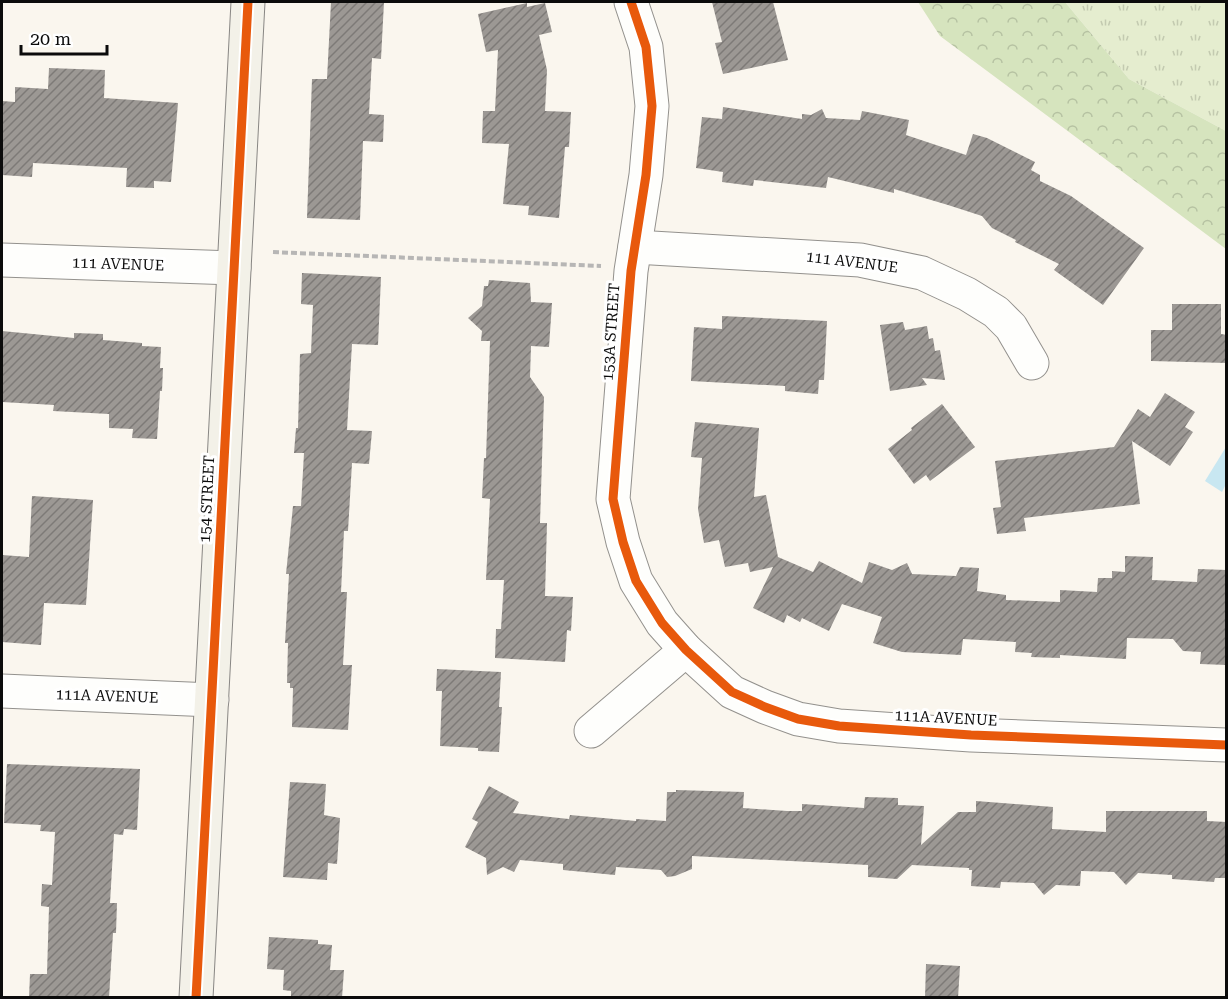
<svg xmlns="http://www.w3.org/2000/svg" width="1228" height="999" viewBox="0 0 1228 999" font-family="'Roboto Serif',serif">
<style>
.grass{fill:url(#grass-tufts)}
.forest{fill:url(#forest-crowns)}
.water{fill:#c8e7f1}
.building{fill:url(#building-hatch)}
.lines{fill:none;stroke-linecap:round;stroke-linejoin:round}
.street-casing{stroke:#93918d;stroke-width:35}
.secondary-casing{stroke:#898784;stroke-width:35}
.path{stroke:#b7b6b5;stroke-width:4;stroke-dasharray:6 3;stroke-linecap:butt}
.street{stroke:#fefefc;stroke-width:33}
.secondary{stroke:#f3f1e8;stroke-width:33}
.cycleway-casing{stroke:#fff;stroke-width:13}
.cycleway{stroke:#e8590c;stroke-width:9}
.labels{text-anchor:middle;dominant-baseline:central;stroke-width:6;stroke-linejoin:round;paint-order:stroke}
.street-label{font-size:15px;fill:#0b0b0b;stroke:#fff}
</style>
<defs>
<pattern id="grass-tufts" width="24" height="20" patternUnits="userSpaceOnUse" patternTransform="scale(1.5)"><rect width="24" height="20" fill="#e5edcf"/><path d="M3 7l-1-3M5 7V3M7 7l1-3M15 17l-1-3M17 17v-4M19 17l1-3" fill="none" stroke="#c3cab0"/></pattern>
<pattern id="forest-crowns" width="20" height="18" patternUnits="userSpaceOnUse" patternTransform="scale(1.5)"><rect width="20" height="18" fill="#d6e4be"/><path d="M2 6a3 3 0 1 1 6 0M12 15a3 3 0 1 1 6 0" fill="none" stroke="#b6c2a2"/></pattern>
<pattern id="building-hatch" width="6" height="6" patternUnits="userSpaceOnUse" patternTransform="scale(1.5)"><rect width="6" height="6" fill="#9c9894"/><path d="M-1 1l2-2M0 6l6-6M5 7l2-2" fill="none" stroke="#7d7a77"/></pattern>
</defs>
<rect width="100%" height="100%" fill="#faf6ee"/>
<polygon class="grass" points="1065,2 1226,2 1226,131 1129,79"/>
<polygon class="forest" points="918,2 1065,2 1129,79 1226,131 1226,249 940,36"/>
<polygon class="water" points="1226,447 1226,484 1222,492 1205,481"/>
<g class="building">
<polygon points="331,2 384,2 381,59 372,58 369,114 384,115 383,142 363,141 360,220 307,218 312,79 327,79"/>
<polygon points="712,2 773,2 788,60 723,74 715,43 722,42"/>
<polygon points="527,3 527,7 545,3 552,32 539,35 547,70 545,111 571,112 569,147 565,147 559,218 528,215 529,206 503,204 509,144 482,143 483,111 495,111 498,50 486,52 478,14"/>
<polygon points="49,68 105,70 104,98 178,103 171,182 154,181 154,188 126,187 127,168 33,163 32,177 2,175 2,101 15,102 15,87 48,89"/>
<polygon points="723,107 802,119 802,114 811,115 822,109 826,118 860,120 862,111 909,120 906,135 966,155 973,134 987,138 1035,162 1031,170 1040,175 1040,181 1071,196 1144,248 1103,305 1054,270 1059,264 1015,242 1016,240 992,228 982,216 948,205 894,189 894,193 828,177 826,188 754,180 753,186 722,182 723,172 696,168 702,117 722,119"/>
<polygon points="302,273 381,277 378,345 352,344 347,430 372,431 369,464 352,463 348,531 344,531 341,592 347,592 343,665 352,665 348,730 292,727 293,688 290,688 290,683 287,683 288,643 285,643 289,574 286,574 293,506 301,506 304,453 294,453 296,428 298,428 300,354 311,353 313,305 301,304"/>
<polygon points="489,280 530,283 531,302 552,303 549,347 531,346 530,377 544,397 540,523 547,523 545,596 573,597 571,631 567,630 565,662 495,658 496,629 501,629 504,580 486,580 490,499 482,498 484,458 486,458 490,341 481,341 482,331 468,318 482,306 484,286 488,286"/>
<polygon points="1172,304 1221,304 1221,334 1227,335 1227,363 1151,361 1151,330 1172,330"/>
<polygon points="722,316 827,321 824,380 819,380 818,394 785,391 785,386 691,381 694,327 722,329"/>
<polygon points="903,322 905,330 927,326 929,339 933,338 935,351 940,350 945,380 922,378 927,385 890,391 880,325"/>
<polygon points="2,331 74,338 74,333 103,334 103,340 142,343 142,346 161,347 160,368 163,368 162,391 160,391 157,439 132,438 133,429 109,428 109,414 53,411 54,405 2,402"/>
<polygon points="1165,393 1195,412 1185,427 1193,432 1170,466 1132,441 1140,504 1024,518 1026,531 997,534 993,508 1001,507 995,461 1114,447 1138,409 1150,417"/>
<polygon points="942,404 975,447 930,481 926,475 914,484 888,449 912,430 911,428"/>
<polygon points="695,422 759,428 754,497 766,495 778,557 813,572 819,561 862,583 869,562 892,570 907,563 912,574 956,576 960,567 979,568 977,591 1006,595 1006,600 1060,602 1060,590 1097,592 1098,578 1112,578 1112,571 1125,572 1125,556 1153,557 1152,580 1197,582 1198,569 1227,570 1227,665 1200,664 1201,652 1183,651 1173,639 1127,638 1126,659 1060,655 1060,658 1031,657 1032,653 1015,652 1016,642 963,639 961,655 902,652 873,643 882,617 842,604 829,631 802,618 800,622 787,615 784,623 753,608 773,567 750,572 748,563 725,567 719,540 704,543 698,509 702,458 691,457"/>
<polygon points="32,496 93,500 86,605 44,603 41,645 2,642 2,555 29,557"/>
<polygon points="437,669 501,672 499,707 502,707 499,752 478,751 478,748 440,746 442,691 436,691"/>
<polygon points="7,764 140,769 137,830 124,829 123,835 114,834 110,903 117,903 116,933 113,933 109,998 29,998 30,974 47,974 49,907 41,906 42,884 52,885 55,832 40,831 41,825 4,823"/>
<polygon points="290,782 326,784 324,815 340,818 337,864 328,863 327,880 283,877"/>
<polygon points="489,786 519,802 513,813 569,819 570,815 636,821 636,819 666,821 667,792 676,792 676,790 744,792 743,808 787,811 802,811 802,804 864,808 865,797 898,798 898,805 924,806 921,845 958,812 976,812 976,801 1053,807 1052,829 1106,832 1106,811 1207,811 1207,821 1227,822 1227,878 1215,878 1214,882 1172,879 1172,875 1138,873 1126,885 1114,872 1081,871 1080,886 1056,885 1044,895 1034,883 1001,882 1000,888 971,886 972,870 969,870 969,868 912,865 897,879 868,877 868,865 692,856 692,869 675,876 667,877 661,870 616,867 615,875 563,870 563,864 520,860 514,872 503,867 487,875 486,858 465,847 478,822 472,819"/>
<polygon points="269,937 318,940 318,944 332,945 330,970 344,970 342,998 291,998 291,991 283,990 284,970 267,969"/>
<polygon points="926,964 960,966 958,998 925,998"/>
</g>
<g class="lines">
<defs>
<g id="street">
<polyline points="631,2 646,47 652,106 646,175 631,271 613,499 623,542 636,581 662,623 686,650 732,692 765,707 798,719 839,726 971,735 1226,745"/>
<polyline points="635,247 860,260 922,273 967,294 996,312 1011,327 1032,363"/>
<polyline points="2,260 234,268"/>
<polyline points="2,691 212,700"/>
<polyline points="591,731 686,650"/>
</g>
<polyline id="secondary" points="196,998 248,2"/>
</defs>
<use href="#street" class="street-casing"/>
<use href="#secondary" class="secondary-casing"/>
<polyline class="path" points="273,252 601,266"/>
<use href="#street" class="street"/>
<use href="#secondary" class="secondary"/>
<defs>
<g id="cycleway">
<polyline points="631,2 646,47 652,106 646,175 631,271 613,499 623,542 636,581 662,623 686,650 732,692 765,707 798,719 839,726 971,735 1226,745"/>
<polyline points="196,998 248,2"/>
</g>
</defs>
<use href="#cycleway" class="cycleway-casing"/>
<use href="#cycleway" class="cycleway"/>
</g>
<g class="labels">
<g class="street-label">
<text transform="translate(852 262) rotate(7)">111 AVENUE</text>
<text transform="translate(118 264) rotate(2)">111 AVENUE</text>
<text transform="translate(611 332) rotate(-86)">153A STREET</text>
<text transform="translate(207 499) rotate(-87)">154 STREET</text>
<text transform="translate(107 696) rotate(2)">111A AVENUE</text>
<text transform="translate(946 718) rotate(3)">111A AVENUE</text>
</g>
</g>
<rect width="1228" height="999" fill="none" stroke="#0b0b0b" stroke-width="6"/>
<path d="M21 45v9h86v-9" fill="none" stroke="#0b0b0b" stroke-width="3"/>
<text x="30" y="45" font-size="18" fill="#0b0b0b" stroke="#ffffff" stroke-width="4.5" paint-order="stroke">20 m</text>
</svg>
